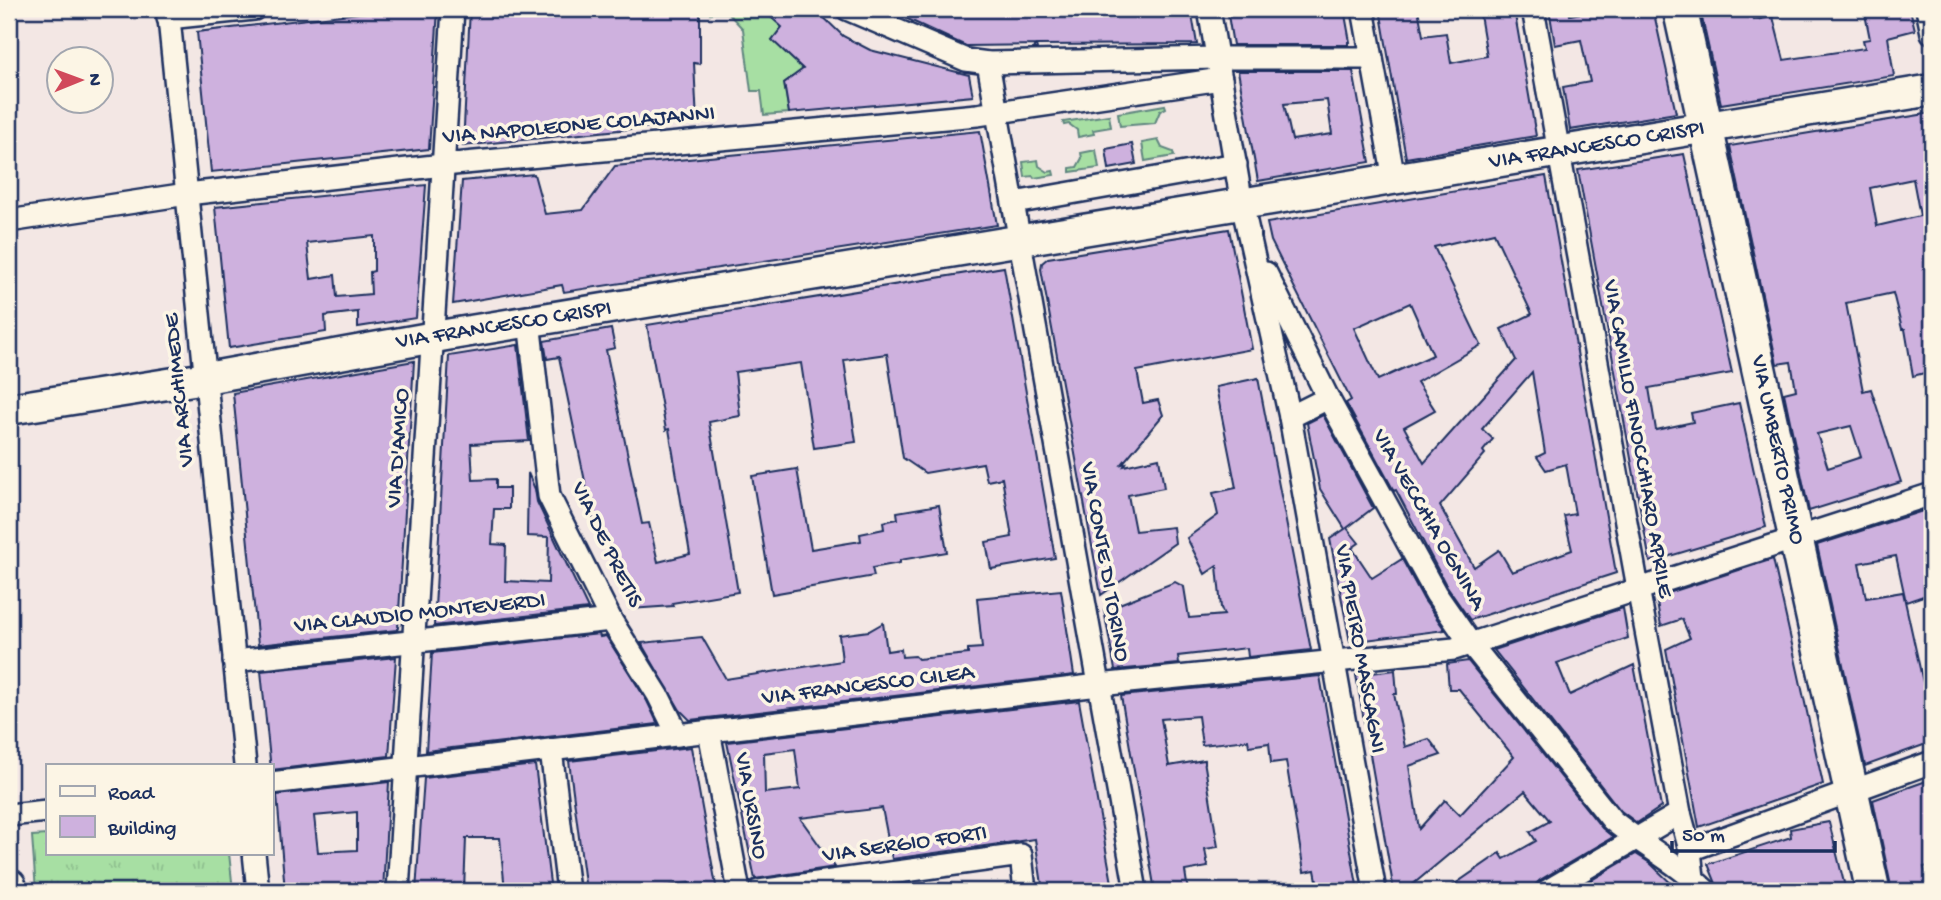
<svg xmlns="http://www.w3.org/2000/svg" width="1941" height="900" viewBox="0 0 1941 900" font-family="'Gochi Hand',sans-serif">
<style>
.grass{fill:url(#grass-tufts);stroke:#618780;stroke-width:2}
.garden{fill:#a7dfa3;stroke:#618780;stroke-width:2}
.building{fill:#ceb1de;stroke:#1b2f5e;stroke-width:2;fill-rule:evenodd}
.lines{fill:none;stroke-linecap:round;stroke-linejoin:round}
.street-casing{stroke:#1b2f5e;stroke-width:26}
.secondary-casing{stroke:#1b2f5e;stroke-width:35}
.primary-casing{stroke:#1b2f5e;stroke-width:38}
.street{stroke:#fcf5e5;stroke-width:21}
.secondary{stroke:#fcf5e5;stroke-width:30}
.primary{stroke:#fcf5e5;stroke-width:33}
.labels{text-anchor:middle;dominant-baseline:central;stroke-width:7;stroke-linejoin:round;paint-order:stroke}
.street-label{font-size:23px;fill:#1b2f5e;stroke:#fcf5e5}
</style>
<defs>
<pattern id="grass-tufts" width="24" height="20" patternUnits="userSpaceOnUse" patternTransform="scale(1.75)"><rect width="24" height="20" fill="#a7dfa3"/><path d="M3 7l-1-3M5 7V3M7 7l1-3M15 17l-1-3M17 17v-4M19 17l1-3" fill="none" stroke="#8fc08f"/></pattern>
</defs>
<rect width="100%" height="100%" fill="#f3e7e4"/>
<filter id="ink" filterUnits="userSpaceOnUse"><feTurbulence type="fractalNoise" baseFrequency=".0143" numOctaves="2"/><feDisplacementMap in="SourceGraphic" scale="14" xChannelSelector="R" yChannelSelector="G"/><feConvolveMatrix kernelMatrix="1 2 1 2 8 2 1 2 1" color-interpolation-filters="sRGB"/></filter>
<g filter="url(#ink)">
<polygon class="grass" points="47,835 47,853 229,853 233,891 36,891 32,836"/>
<g class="garden">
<polygon points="700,9 762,9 782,27 772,40 803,69 784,83 789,113 764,115 761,91 751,91 743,29 728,13 700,13"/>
<polygon points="1165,105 1166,108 1160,111 1155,123 1120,126 1118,113"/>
<polygon points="1109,115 1111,127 1093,130 1094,134 1078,137 1077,130 1069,124 1064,125 1063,122"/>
<polygon points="1158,140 1162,148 1173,152 1174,156 1145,161 1142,143"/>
<polygon points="1096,150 1099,168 1070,172 1070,168 1077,167 1082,158 1081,153"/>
<polygon points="1038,160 1039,166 1048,172 1053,171 1054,175 1034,178 1033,176 1025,177 1023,162"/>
</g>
<g class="building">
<polygon points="393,9 438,9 429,149 211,172 197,32"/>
<polygon points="470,9 700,9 700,64 694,63 697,122 463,146"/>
<polygon points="762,9 815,9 843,36 870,50 969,75 973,96 789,113 784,83 803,69 772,40 782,27"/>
<polygon points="886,9 951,9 960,13 973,9 1046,9 1047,15 1081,15 1082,9 1191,9 1197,44 1036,45 1037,49 1033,49 1035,45 966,46"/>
<polygon points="1227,9 1344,9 1350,42 1348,42 1348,45 1233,45"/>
<polygon points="1380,9 1418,9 1423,36 1446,33 1451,63 1487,56 1479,9 1514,9 1536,136 1406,158"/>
<polygon points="1549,9 1569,9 1570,15 1605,9 1653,9 1676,113 1570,130 1563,87 1590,82 1581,40 1555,45"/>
<polygon points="1700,9 1751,9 1754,20 1773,17 1784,60 1865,48 1863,40 1870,39 1864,9 1910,9 1915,30 1888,37 1894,76 1721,104"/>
<path d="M1238 71H1353L1370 162 1258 181ZM1327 100 1332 134 1292 140 1284 104Z"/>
<path d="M1932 113V371L1913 376 1905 329H1902L1893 293 1846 303 1863 391 1871 389 1901 482 1809 511 1784 393 1796 390 1791 362 1777 364 1730 146ZM1913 179 1920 216 1877 226 1870 188ZM1851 426 1861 457 1828 468 1817 434Z"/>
<polygon points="980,131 997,225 564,292 562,285 453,304 462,181 534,174 545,214 583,210 615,166"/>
<polygon points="1132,144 1136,164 1109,169 1106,149"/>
<polygon points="1684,154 1732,373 1649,388 1656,430 1693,422 1691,413 1739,403 1766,527 1650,562 1578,170"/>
<path d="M1546 176 1616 573 1470 620 1447 587 1396 490 1394 491 1346 403 1351 400 1271 241 1267 223ZM1494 233 1532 314 1501 329 1516 360 1424 463 1404 427 1435 410 1417 382 1481 345 1434 247ZM1410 303 1433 355 1378 380 1354 328ZM1532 372 1545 453 1537 457 1546 470 1566 464 1575 514 1564 516 1572 550 1512 572 1499 550 1474 567 1440 506 1485 454 1483 451 1493 439 1482 429Z"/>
<path d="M426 185 416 318 358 327V312L325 316 326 332 229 348 215 207ZM374 236V271L370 272 371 294 337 297 335 275 311 279 307 243Z"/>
<polygon points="1229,229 1252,349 1137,371 1143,403 1158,400 1163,415 1122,464 1126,463 1124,466 1159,458 1164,488 1128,495 1135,531 1173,527 1175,543 1101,595 1041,269 1042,263 1048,258"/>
<polygon points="1004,267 1055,558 991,569 986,542 1012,537 1002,478 987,481 983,463 925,473 903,458 887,354 844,360 856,442 814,448 801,363 735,372 740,416 709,422 738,592 672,603 673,606 630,609 620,564 612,566 605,532 596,534 559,357 547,359 544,341 611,329 615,348 606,350 642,524 649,523 658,562 690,554 669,429 666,430 647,325"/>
<polygon points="518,345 529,441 471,444 473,480 496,479 496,488 509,488 509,509 494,509 492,544 506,545 505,581 548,583 549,537 527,536 528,473 535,489 537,502 588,609 434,626 449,356"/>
<polygon points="414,361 398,628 397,630 258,645 233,393"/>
<polygon points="1258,378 1311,650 1248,657 1247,648 1178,656 1179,664 1115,670 1104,610 1175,582 1184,587 1189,618 1224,615 1221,608 1217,566 1205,574 1187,538 1218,515 1213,493 1236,488 1216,387"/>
<polygon points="1323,415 1373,508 1347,528 1359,543 1352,548 1372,578 1402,559 1424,600 1445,630 1350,642 1330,539 1345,529 1320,489 1307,423"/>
<polygon points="797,469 811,549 861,541 860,534 884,529 883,522 898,519 897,512 939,505 947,552 900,560 900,563 872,568 874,576 772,594 752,476"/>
<polygon points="1932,508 1932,593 1906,602 1896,556 1859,563 1866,598 1903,592 1926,696 1932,694 1932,742 1865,766 1817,545"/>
<polygon points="1773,559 1823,784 1699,827 1666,649 1690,638 1682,619 1661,626 1656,597"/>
<polygon points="1061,590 1074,675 690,720 680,710 641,643 702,637 726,679 842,661 839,635 869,631 883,623 887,651 901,649 902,657 915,656 918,659 968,654 968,649 982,648 977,598"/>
<polygon points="1623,608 1628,638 1557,663 1570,695 1634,665 1661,807 1637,823 1621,811 1494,650"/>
<polygon points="599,634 600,637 606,636 647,701 658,724 426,751 432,653"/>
<polygon points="396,657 389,756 271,770 261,671"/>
<polygon points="1468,661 1602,828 1613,837 1540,880 1535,885 1534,891 1445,891 1500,853 1504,859 1536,841 1530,832 1550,821 1525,791 1405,891 1394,891 1356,675 1395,670 1397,694 1394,694 1405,747 1429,739 1441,755 1409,766 1419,829 1445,800 1460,815 1514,757 1459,689 1449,689 1447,664"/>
<polygon points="1320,676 1358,891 1319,891 1315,870 1304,872 1286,761 1271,763 1269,743 1249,746 1248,740 1202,745 1198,716 1161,719 1169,766 1204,760 1218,847 1205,849 1208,867 1185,871 1188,891 1155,891 1121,696"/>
<path d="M1079 701 1112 883 1043 891 1035 839 892 859 882 808 800 818 835 867 755 879 727 742ZM795 749 800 789 765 793 764 753Z"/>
<polygon points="691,747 717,891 690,891 689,883 654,888 655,891 586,891 569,761"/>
<polygon points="535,765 551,891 505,891 500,838 466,838 464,891 416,891 424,778"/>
<polygon points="1932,779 1932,865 1924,867 1930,891 1892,891 1873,800"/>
<path d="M389 782 383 891H285L277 795ZM357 812V850L318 852 314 816Z"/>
<polygon points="1829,822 1846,891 1719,891 1708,864 1791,837 1790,829"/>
<polygon points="1636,854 1650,863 1679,891 1573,891"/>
</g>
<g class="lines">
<defs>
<g id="street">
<polyline points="168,9 245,765"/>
<polyline points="847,9 966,60 988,63 1217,58 1372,58"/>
<polyline points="1209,9 1242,204 1290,417 1375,891"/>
<polyline points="1363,9 1394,179"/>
<polyline points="1533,9 1638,588 1680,813 1690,850 1693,878"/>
<polyline points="1927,9 1932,33"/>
<polyline points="168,18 254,9"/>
<polyline points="988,63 1136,891"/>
<polyline points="1014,203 1236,164"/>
<polyline points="9,221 187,194 443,165 977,115 1221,79"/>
<path d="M1266 273 1328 398 1436 594 1470 643 1612 820C1642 845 1678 863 1706 891"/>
<polyline points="529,321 549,496 611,620 658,695 678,735"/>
<polyline points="1290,417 1328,398"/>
<polyline points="234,661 611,620"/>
<polyline points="709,731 739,891"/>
<polyline points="551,750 568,891"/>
<polyline points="271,783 1099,685 1454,649 1932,494"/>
<polyline points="9,815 47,811"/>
<polyline points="1690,850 1932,762"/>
<polyline points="254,853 258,891"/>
<polyline points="398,891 453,9"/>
<polyline points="759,891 1021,855 1025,891"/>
<polyline points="1547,891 1680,813"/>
</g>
<polyline id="secondary" points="9,409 206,378 446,335 1932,90"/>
<g id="primary">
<polyline points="1680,9 1873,891"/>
<polyline points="9,886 9,891"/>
</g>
</defs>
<use href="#street" class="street-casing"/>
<use href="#secondary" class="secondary-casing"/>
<use href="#primary" class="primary-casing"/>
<use href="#street" class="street"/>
<use href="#secondary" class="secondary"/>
<use href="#primary" class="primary"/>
</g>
</g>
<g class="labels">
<g class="street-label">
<text transform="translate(579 126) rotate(-5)">VIA NAPOLEONE COLAJANNI</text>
<text transform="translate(1597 146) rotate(-9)">VIA FRANCESCO CRISPI</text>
<text transform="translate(504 326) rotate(-9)">VIA FRANCESCO CRISPI</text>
<text transform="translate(180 390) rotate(-96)">VIA ARCHIMEDE</text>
<text transform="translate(1637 439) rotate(80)">VIA CAMILLO FINOCCHIARO APRILE</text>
<text transform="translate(399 448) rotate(-86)">VIA D'AMICO</text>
<text transform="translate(1777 450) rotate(78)">VIA UMBERTO PRIMO</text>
<text transform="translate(1428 520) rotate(60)">VIA VECCHIA OGNINA</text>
<text transform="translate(606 545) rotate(64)">VIA DE PRETIS</text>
<text transform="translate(1104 562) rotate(80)">VIA CONTE DI TORINO</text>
<text transform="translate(420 614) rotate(-6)">VIA CLAUDIO MONTEVERDI</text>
<text transform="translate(1359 649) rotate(80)">VIA PIETRO MASCAGNI</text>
<text transform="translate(868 686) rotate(-7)">VIA FRANCESCO CILEA</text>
<text transform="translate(750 806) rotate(80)">VIA URSINO</text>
<text transform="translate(905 845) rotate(-8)">VIA SERGIO FORTI</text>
</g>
</g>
<rect width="1941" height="900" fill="none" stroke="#fcf5e5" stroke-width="35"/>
<rect x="18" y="18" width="1906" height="865" fill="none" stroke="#1b2f5e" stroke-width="2.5" filter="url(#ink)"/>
<rect x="46" y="764" width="228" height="91" fill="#fcf5e5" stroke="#a2a6af" stroke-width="2"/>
<rect x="60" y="786" width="35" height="10" fill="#fcf5e5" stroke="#a2a6af" stroke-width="2"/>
<text x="108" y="799" font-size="21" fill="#1b2f5e">Road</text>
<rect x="60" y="816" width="35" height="21" fill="#ceb1de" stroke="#a2a6af" stroke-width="2"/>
<text x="108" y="834" font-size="21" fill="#1b2f5e">Building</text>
<g transform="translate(80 80) rotate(89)"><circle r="33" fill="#fcf5e5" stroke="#a2a6af" stroke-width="2"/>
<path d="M0-5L12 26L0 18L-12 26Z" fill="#d1495b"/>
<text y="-10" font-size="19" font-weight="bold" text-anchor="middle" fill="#1b2f5e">N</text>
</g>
<path d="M1672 841v10h163v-10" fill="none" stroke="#1b2f5e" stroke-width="3.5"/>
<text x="1682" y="841" font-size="21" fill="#1b2f5e" stroke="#fcf5e5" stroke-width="5" paint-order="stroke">50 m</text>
</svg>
